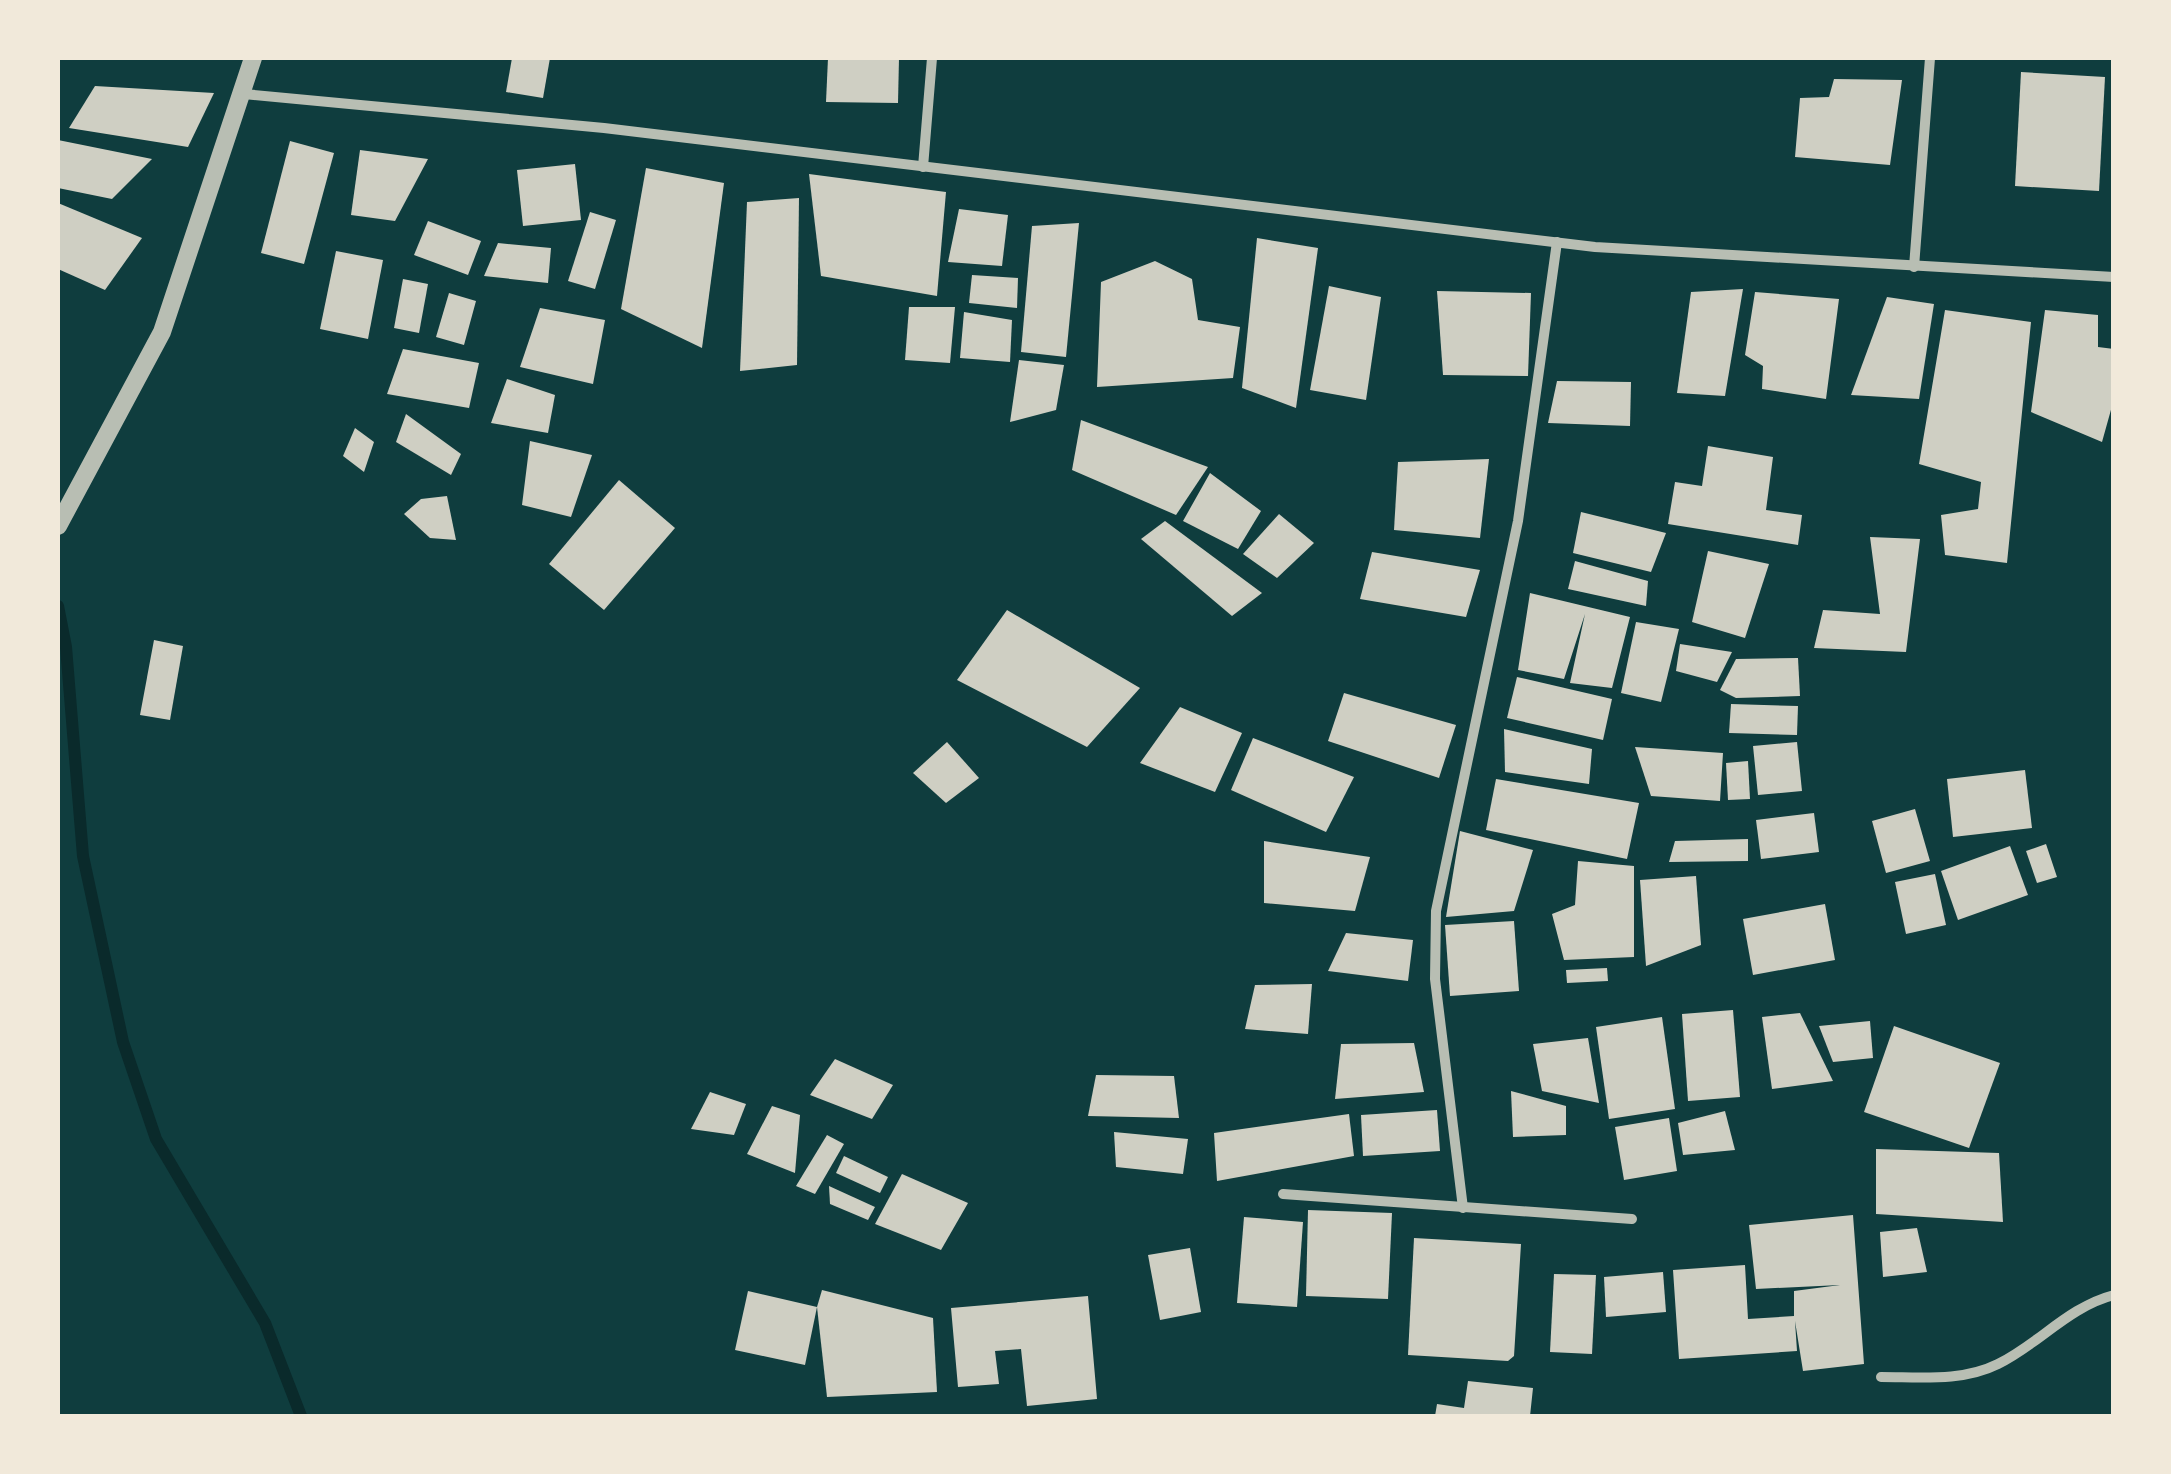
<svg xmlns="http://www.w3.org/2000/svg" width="2171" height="1474" viewBox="0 0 2171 1474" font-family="'Zilla Slab',serif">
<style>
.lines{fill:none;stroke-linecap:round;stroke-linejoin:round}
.stream{stroke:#0a2a2b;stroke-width:12}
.building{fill:#cfcfc3}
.minor{stroke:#b8beb3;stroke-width:10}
.tertiary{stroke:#b8beb3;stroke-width:18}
</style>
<rect width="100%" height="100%" fill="#0f3d3e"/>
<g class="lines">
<polyline class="stream" points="58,606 66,647 83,856 123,1042 156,1139 265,1323 301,1416"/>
</g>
<g class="building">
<polygon points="512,58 550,58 543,98 506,92"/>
<polygon points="828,58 899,58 898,103 826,102"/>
<polygon points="2021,72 2105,77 2099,191 2015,186"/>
<polygon points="1834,79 1902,80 1890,165 1795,157 1800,98 1829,97"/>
<polygon points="95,86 214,93 188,147 69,128"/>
<polygon points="58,140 152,159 112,199 58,188"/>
<polygon points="290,141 334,153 304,264 261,253"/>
<polygon points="360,150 428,159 395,221 351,215"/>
<polygon points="575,164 581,220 523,226 517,170"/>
<polygon points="646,168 724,183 702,348 621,309"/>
<polygon points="809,174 946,192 937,296 821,276"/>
<polygon points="799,198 797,365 740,371 747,202"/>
<polygon points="58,203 142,238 105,290 58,269"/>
<polygon points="959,209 1008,215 1002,266 948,262"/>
<polygon points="590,212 616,220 595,289 568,281"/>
<polygon points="428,221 481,241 468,275 414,255"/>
<polygon points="1079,223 1066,357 1021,352 1032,226"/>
<polygon points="1257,238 1318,248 1296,408 1242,388"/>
<polygon points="498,243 551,248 548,283 484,276"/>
<polygon points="336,251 383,260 368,339 320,329"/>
<polygon points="1155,261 1192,279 1198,320 1240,327 1233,378 1097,387 1101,282"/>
<polygon points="972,275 1018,278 1017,308 969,303"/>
<polygon points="403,279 428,284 419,333 394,328"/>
<polygon points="1329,286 1381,297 1366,400 1310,390"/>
<polygon points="1743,289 1725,396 1677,393 1691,292"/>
<polygon points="1437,291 1531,293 1528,376 1443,375"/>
<polygon points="1755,292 1839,299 1826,399 1762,389 1763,366 1745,355"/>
<polygon points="449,293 476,301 464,345 436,337"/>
<polygon points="1887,297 1934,304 1919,399 1851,395"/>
<polygon points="909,307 955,307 950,363 905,360"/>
<polygon points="540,308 605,320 593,384 520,367"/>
<polygon points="1945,310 2031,322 2007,563 1945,555 1941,515 1978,509 1981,482 1919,464"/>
<polygon points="2045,310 2098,315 2098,347 2114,349 2114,399 2102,442 2031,412"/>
<polygon points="964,312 1012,320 1010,362 960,358"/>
<polygon points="403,349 479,363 469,408 387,394"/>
<polygon points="1019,360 1064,365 1056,410 1010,422"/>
<polygon points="507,379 555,395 548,433 491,423"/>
<polygon points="1557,381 1631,382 1630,426 1548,423"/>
<polygon points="406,414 461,454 451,475 396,442"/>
<polygon points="1081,420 1208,467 1176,515 1072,470"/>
<polygon points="355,428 374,442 364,472 343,456"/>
<polygon points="530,441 592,455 571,517 522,505"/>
<polygon points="1708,446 1773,457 1766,510 1802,515 1798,545 1668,524 1675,482 1702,486"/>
<polygon points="1489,459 1480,538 1394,530 1398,462"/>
<polygon points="1210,473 1261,511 1238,549 1183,521"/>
<polygon points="619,480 675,528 604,610 549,564"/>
<polygon points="447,496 456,540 430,538 404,514 421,499"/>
<polygon points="1581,512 1666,533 1651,572 1573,553"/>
<polygon points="1279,514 1314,543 1277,578 1243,554"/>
<polygon points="1165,521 1262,593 1232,616 1141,539"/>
<polygon points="1870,537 1920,539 1906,652 1814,648 1823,610 1880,614"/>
<polygon points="1708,551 1769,564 1745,638 1692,622"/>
<polygon points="1372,552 1480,570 1466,617 1360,599"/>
<polygon points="1575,561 1648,581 1646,606 1568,589"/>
<polygon points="1530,593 1630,617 1612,688 1570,683 1585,614 1564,679 1518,670"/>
<polygon points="1007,610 1140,688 1087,747 957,680"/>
<polygon points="1636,622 1679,629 1661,702 1621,693"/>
<polygon points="154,640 183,646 170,720 140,715"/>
<polygon points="1680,644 1732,652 1717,682 1676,671"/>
<polygon points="1798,658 1800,696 1736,698 1720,690 1736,659"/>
<polygon points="1517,677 1612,699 1603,740 1507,718"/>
<polygon points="1344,693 1456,725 1439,778 1328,741"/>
<polygon points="1731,704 1798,706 1797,735 1729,733"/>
<polygon points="1180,707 1242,733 1215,792 1140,763"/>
<polygon points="1504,729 1592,749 1589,784 1505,772"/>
<polygon points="1253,738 1354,777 1326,832 1231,790"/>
<polygon points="947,742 979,778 946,803 913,773"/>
<polygon points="1797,742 1802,791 1758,795 1753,746"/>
<polygon points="1635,747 1723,753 1720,801 1651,796"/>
<polygon points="1748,761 1750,799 1728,800 1726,763"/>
<polygon points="2025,770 2032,828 1953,837 1947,779"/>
<polygon points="1496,779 1639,803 1627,859 1486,830"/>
<polygon points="1915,809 1930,861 1886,873 1872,821"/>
<polygon points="1814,813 1819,852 1761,859 1756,820"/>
<polygon points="1460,831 1533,850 1514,911 1446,917"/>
<polygon points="1748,839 1748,861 1669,862 1675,841"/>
<polygon points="1264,841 1370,857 1355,911 1264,903"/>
<polygon points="2046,844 2057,877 2037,883 2026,851"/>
<polygon points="2010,846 2028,895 1958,920 1941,871"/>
<polygon points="1578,861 1634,866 1634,957 1564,960 1552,914 1575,905"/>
<polygon points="1935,874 1946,925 1906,934 1895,882"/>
<polygon points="1696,876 1701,945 1646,966 1640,880"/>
<polygon points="1825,904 1835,960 1753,975 1743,919"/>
<polygon points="1514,921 1519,991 1450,996 1445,925"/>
<polygon points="1346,933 1413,940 1408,981 1328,971"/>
<polygon points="1607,968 1608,981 1567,983 1566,970"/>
<polygon points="1312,984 1308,1034 1245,1029 1255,985"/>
<polygon points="1733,1010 1740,1097 1688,1101 1682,1014"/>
<polygon points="1800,1013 1833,1081 1772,1089 1762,1017"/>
<polygon points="1662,1017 1675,1109 1609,1119 1596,1027"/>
<polygon points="1870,1021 1873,1058 1833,1062 1819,1026"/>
<polygon points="1894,1026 2000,1063 1969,1148 1864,1112"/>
<polygon points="1588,1038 1599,1103 1542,1091 1533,1044"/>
<polygon points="1414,1043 1424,1092 1335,1099 1341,1044"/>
<polygon points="835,1059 893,1085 872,1119 810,1095"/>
<polygon points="1096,1075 1174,1076 1179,1118 1088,1116"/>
<polygon points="1511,1091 1566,1106 1566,1135 1513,1137"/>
<polygon points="710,1092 746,1104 734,1135 691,1129"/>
<polygon points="772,1106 800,1115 795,1173 747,1154"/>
<polygon points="1437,1110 1440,1151 1363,1156 1361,1115"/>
<polygon points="1725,1111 1735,1150 1683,1155 1678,1123"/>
<polygon points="1349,1114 1354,1156 1217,1181 1214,1133"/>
<polygon points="1669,1118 1677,1171 1624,1180 1615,1127"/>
<polygon points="1114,1132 1188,1139 1183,1174 1116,1167"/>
<polygon points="827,1135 844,1144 815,1194 796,1186"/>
<polygon points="1876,1149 1999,1153 2003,1222 1876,1214"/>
<polygon points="844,1156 888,1177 880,1193 836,1173"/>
<polygon points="902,1174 968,1203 941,1250 875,1224"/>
<polygon points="829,1186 875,1207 868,1220 830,1204"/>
<polygon points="1308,1210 1392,1213 1388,1299 1306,1296"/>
<polygon points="1853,1215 1864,1364 1803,1371 1795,1321 1797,1351 1679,1359 1673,1270 1745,1265 1748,1319 1794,1316 1794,1291 1840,1285 1756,1289 1749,1225"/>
<polygon points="1244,1217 1303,1222 1297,1307 1237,1303"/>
<polygon points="1917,1228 1927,1272 1883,1277 1880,1232"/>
<polygon points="1414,1238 1521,1244 1514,1356 1508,1361 1408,1355"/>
<polygon points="1190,1248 1201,1312 1160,1320 1148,1255"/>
<polygon points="1663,1272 1666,1312 1606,1317 1604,1277"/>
<polygon points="1554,1274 1596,1275 1592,1354 1550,1352"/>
<polygon points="822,1290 933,1318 937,1392 827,1397 817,1307"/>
<polygon points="748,1291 817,1307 805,1365 735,1350"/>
<polygon points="1088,1296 1097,1399 1027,1406 1021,1349 995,1351 999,1384 958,1387 951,1308"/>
<polygon points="1468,1381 1533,1388 1530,1416 1435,1416 1437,1404 1464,1408"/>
</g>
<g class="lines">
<g class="minor">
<polyline points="244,94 604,128 1595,247 2114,277"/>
<polyline points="923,167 932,58"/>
<polyline points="1914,267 1930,58"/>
<polyline points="1283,1194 1632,1219"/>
<polyline points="1463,1208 1435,979 1436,911 1518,521 1557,242"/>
<path d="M1881 1377C1920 1377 1962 1382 1998 1364 2039 1344 2068 1307 2114 1295"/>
</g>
<polyline class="tertiary" points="58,526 162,332 253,58"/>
</g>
<rect width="2171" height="1474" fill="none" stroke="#f1e9da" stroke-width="120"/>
</svg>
